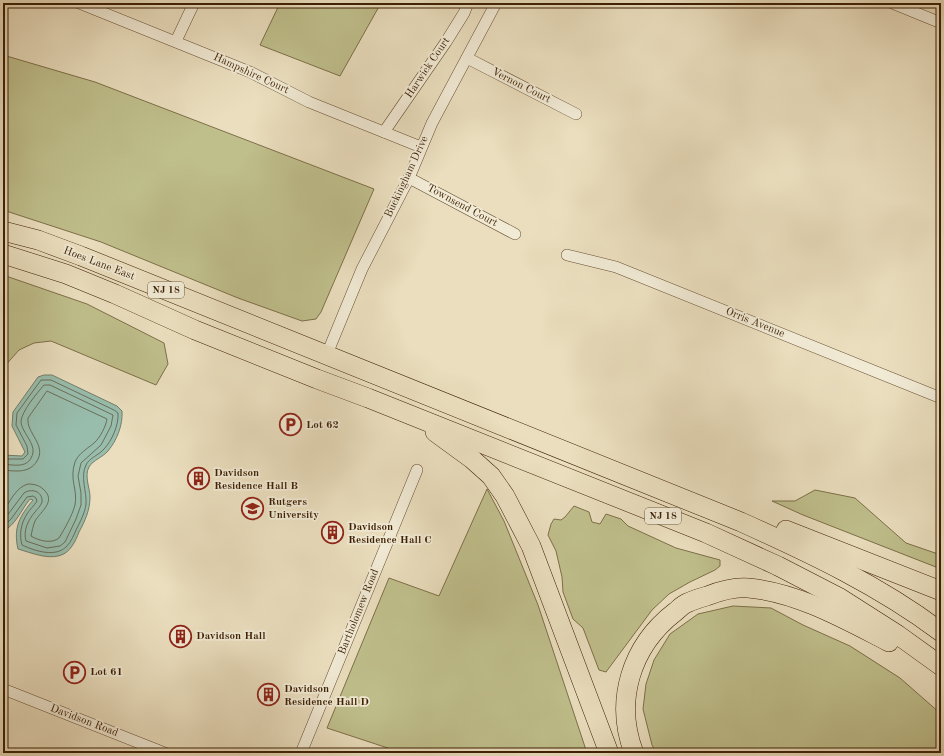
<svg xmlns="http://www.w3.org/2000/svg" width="944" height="756" viewBox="0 0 944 756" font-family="'Old Standard TT',serif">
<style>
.green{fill:#bfbf8c;stroke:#7e6f48}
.water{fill:#98bdad;stroke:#737e69}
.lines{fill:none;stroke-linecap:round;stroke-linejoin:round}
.shore{stroke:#6a6e58;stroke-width:1}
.street-casing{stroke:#684f32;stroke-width:12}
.highway-casing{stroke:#3c1f03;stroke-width:20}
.street{stroke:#f1ead5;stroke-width:11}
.highway{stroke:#eadebe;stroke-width:19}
.labels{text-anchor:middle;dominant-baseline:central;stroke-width:3.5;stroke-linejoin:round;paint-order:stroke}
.shield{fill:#f1ead5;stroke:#725c42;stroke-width:1}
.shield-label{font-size:10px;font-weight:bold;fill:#3c1f03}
.street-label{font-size:11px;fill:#3c1f03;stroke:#f1ead5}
.poi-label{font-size:11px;font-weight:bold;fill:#3c1f03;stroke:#f1ead5;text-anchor:start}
</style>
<rect width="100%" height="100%" fill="#eadebe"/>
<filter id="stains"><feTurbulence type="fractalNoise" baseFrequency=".005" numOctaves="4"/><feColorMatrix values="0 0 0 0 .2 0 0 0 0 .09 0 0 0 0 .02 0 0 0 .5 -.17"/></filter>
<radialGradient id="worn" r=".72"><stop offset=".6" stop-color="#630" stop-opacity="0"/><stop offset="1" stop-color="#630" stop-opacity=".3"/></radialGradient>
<g class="green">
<polygon points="280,3 381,3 340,76 260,45"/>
<polygon points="3,55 95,82 374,189 321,312 316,319 302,321 238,298 101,242 3,210"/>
<polygon points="3,275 87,304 164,343 168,364 156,385 51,341 34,343 19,350 3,368"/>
<polygon points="487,489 504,521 538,605 587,753 403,753 327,728 389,578 439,596"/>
<polygon points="815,490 855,498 906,543 941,555 941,569 803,515 772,501 795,501"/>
<polygon points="574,506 589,512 592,522 600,524 606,514 621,519 628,526 676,548 720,560 720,566 715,570 690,582 669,594 652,610 606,672 599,670 583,628 573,619 563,592 562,577 556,551 548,535 551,524 554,519 561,520 565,517"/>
<polygon points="733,606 771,608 803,625 850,646 900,678 941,714 941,753 656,753 652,745 643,709 646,684 654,660 670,634 698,614"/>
</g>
<path class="water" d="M44 375H52L117 406 122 411C123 425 117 440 108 451 103 457 93 460 89 467 84 476 90 488 90 497 90 510 85 521 79 532 77 537 75 542 72 546 60 565 35 554 18 549 13 527 20 516 33 500L30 499C21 510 16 525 3 531V455L22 456 25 452 12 426 13 412 38 377Z"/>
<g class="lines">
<g class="shore">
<path d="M3 459H23L28 454 27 446 16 425 17 413 41 380H51L114 410 118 413C119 424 112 441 104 449 99 455 89 458 86 465 80 477 87 492 86 504 85 513 80 522 76 530 74 535 71 542 67 546 56 558 35 551 22 545 19 535 21 523 27 514 30 509 34 506 37 501L36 498 33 496 27 497 11 519 3 527"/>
<path d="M3 464C13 465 26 468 31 458 39 445 21 433 21 421 22 411 37 393 44 385H50L113 415 111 426 101 445 81 463 78 476 81 493V505L76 519 65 542 60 546 47 548 26 541C23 531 28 520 35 512 37 509 41 506 42 502 43 491 31 488 24 493L3 521"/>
<path d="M3 470C15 471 29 474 37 461 47 445 26 433 28 418L47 391 107 419C106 426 100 438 94 443 88 448 78 454 75 462 69 480 78 489 75 505 72 516 65 528 59 538 52 544 39 541 31 536 32 531 33 526 35 521 41 511 57 501 43 489 39 485 33 484 28 484 16 487 9 503 3 512"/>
</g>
<defs>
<g id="street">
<polyline points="79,3 250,72 309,102 421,147"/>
<polyline points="892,3 941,23"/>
<polyline points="176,41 194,3"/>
<polyline points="467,58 576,114"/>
<polyline points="384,132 446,42 464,13 468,3"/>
<polyline points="409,178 515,234"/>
<polyline points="567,255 616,267 941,398"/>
<polyline points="327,354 362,269 409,178 432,123 496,3"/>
<polyline points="3,689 165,753"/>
<polyline points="301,753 417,470"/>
</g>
<g id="highway">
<path d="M3 231 38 240 81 256 741 522C810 553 880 586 941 632"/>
<polyline points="3,254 66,274 115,294 195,330 317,379 368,398 706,533 778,566 840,598 898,635 941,666"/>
<polyline points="435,432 472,459 491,476 505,496 531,546 609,753"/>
<polyline points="786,530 941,591"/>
<path d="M634 753C614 701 631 646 675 612 679 609 682 605 687 603 693 600 700 598 707 596 720 591 734 587 748 588 797 592 846 620 889 642"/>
</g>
</defs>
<use href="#street" class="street-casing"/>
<use href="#highway" class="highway-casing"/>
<use href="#street" class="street"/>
<use href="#highway" class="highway"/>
</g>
<defs>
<symbol id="parking-ring" viewBox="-11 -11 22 22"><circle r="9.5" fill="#f1ead5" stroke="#8f2418" stroke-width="1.5"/><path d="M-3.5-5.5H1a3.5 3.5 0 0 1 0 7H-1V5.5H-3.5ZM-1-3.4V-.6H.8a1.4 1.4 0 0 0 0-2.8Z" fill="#8f2418"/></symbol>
<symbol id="building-ring" viewBox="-11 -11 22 22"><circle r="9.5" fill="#f1ead5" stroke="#8f2418" stroke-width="1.5"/><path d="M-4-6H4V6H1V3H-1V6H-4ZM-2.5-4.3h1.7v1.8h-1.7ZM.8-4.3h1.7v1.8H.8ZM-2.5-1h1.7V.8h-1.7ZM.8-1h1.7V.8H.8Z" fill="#8f2418"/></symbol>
<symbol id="university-ring" viewBox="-11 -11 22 22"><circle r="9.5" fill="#f1ead5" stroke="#8f2418" stroke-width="1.5"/><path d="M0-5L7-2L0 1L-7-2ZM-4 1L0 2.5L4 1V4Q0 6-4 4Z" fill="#8f2418"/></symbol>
</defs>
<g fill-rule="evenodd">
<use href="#parking-ring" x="278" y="412" width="25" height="25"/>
<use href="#building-ring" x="186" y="466" width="25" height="25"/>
<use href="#university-ring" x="240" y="496" width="25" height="25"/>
<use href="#building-ring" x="320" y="520" width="25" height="25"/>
<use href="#building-ring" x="168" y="624" width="25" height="25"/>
<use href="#parking-ring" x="62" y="660" width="25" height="25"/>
<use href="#building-ring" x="256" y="682" width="25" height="25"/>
</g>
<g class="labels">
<g class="shield">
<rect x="148" y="282" width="36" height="16" rx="3"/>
<rect x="645" y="508" width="36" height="16" rx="3"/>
</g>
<g class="shield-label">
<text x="166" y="290">NJ 18</text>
<text x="663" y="516">NJ 18</text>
</g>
<g class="street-label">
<text transform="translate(428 68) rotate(-56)">Harwick Court</text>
<text transform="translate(251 74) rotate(25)">Hampshire Court</text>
<text transform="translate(521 86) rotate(27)">Vernon Court</text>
<text transform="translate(407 177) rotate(-65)">Buckingham Drive</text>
<text transform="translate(462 206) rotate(28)">Townsend Court</text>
<text transform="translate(99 264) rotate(21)">Hoes Lane East</text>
<text transform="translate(755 323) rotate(22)">Orris Avenue</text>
<text transform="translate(359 612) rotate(-68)">Bartholomew Road</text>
<text transform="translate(84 721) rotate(21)">Davidson Road</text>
</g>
<g class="poi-label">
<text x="306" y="425">Lot 62</text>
<text x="214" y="473">Davidson<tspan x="214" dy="13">Residence Hall B</tspan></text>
<text x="268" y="502">Rutgers<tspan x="268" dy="13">University</tspan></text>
<text x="348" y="527">Davidson<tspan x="348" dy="13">Residence Hall C</tspan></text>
<text x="196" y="636">Davidson Hall</text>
<text x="90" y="672">Lot 61</text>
<text x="284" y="689">Davidson<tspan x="284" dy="13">Residence Hall D</tspan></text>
</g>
</g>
<rect width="944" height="756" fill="none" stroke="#eadebe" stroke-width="16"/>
<rect x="4" y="4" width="936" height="748" fill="none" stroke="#3c1f03" stroke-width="2"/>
<rect x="8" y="8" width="928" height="740" fill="none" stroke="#3c1f03"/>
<rect width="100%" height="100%" filter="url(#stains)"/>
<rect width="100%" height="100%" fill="url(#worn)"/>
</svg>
